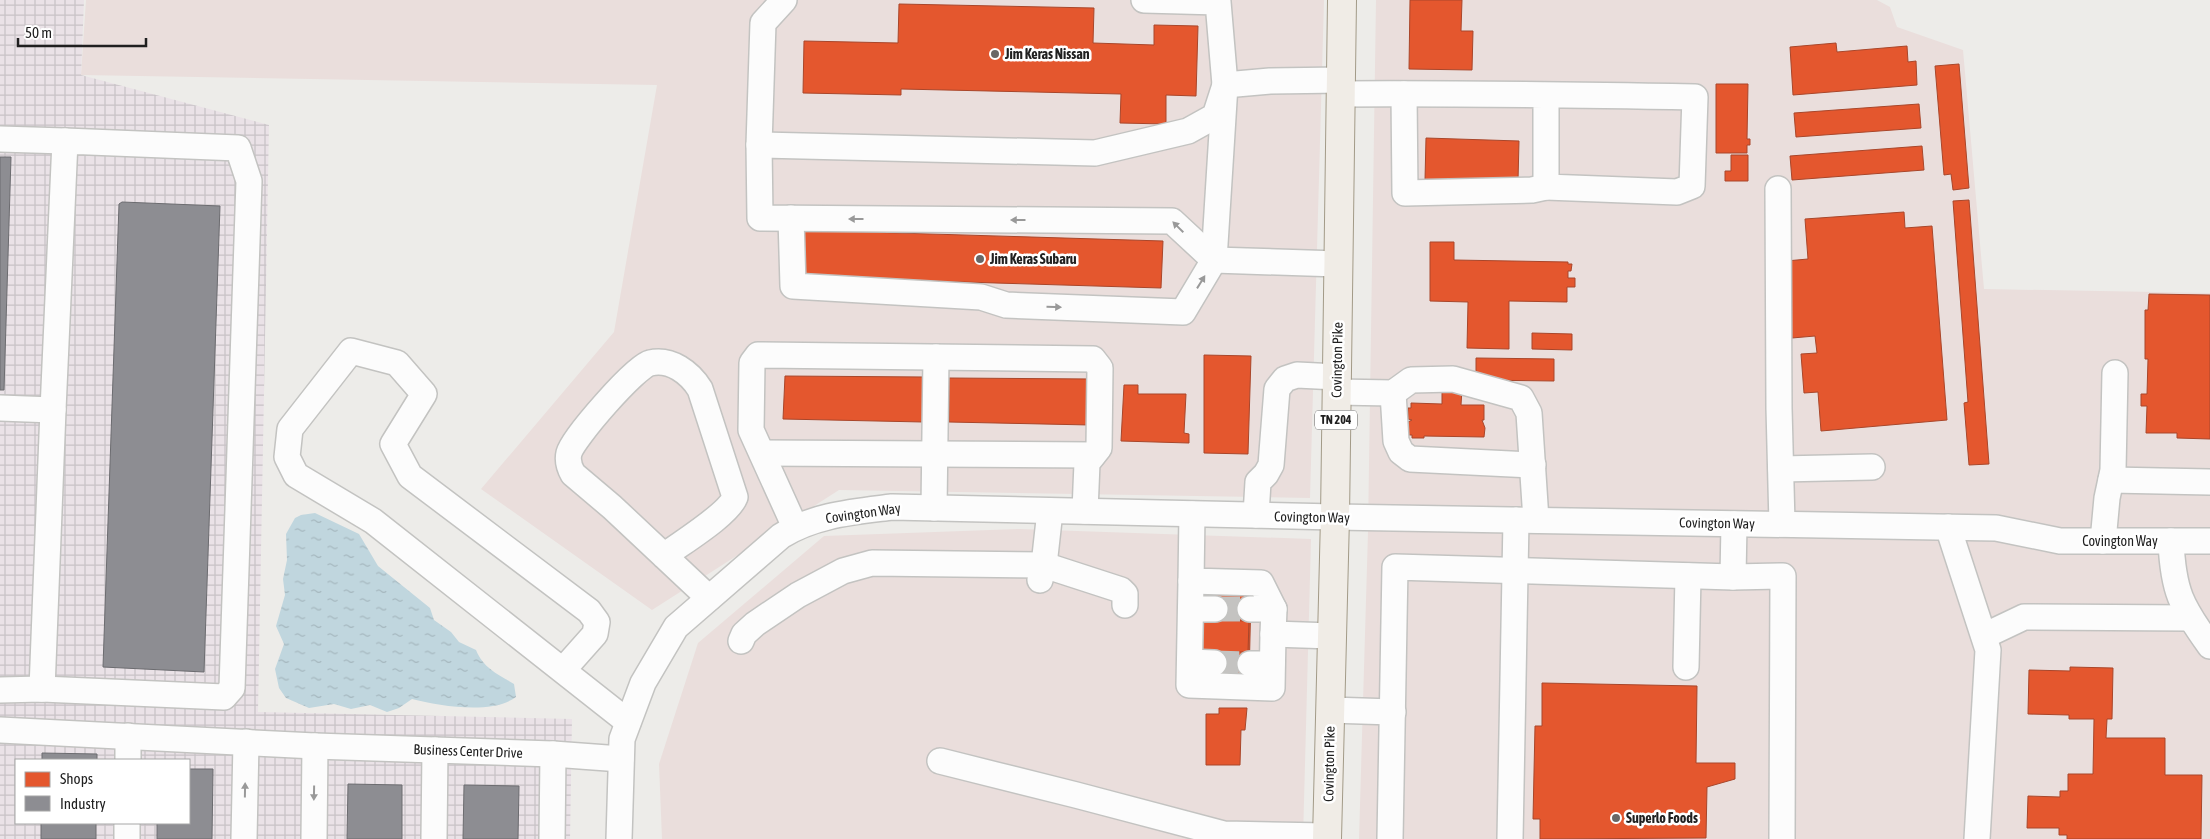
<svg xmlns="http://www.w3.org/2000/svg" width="2210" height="839" viewBox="0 0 2210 839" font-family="'Asap Condensed',sans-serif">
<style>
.commercial{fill:#eadedc}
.industrial{fill:url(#industrial-grid);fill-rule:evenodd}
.water{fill:url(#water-ripples)}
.shops{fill:#e4572e;stroke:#a9462a}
.industry{fill:#8d8d92;stroke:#6c6c70}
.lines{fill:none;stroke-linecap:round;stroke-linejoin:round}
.minor-tunnel{stroke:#c4c3c1;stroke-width:25;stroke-dasharray:25 12;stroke-linecap:butt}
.minor-casing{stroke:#c3c3c1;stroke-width:28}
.major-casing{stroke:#a29a87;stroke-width:30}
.minor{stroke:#fcfcfc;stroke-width:25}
.major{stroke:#f0ece6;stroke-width:28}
.oneway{fill:#999}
.poi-dot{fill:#686766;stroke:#fff;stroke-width:2}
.labels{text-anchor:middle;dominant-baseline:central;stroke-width:5;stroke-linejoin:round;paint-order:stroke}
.shield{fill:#fff;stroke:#636363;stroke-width:1}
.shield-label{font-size:12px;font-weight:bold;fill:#202020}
.poi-label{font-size:14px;font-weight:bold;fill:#202020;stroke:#fff;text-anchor:start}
.street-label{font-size:14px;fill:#202020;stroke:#fff}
</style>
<defs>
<pattern id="industrial-grid" width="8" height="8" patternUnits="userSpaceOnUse" patternTransform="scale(1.25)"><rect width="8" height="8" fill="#eae2e7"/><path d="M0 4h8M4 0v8" fill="none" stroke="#c8c2c6"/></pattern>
<pattern id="water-ripples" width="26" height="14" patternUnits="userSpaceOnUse" patternTransform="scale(1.25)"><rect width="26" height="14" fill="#c0d6de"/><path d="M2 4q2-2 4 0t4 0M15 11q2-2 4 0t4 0" fill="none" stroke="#a5b7be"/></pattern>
</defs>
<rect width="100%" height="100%" fill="#edece9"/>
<g class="commercial">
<polygon points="86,0 1324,0 1310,498 839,490 652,610 481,489 614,332 657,85 81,75"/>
<polygon points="1376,0 1877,0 1890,7 1897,27 1963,50 1984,289 2210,293 2210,839 1359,839 1368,532"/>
<polygon points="1019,529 1311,539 1303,839 662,839 659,764 698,643 824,536"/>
</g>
<path class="industrial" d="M0 0H84L81 75 269 125 258 712 572 719 570 839H0ZM16 760H189V823H16Z"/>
<path class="water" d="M315 513 359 534 378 566 430 608 434 620 451 632 459 642 476 650C484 669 498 674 514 684L516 697C492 715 440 706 412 699L399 708 387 712 370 705 351 709 334 704 309 708 286 698 279 688 275 669 284 644 276 626 285 595 283 579 287 560 286 534 295 518 301 515Z"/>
<g class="shops">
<polygon points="1410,0 1462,0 1461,31 1473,31 1472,70 1409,69"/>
<polygon points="899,4 1094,8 1093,43 1154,45 1154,25 1198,26 1196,96 1166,95 1166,124 1120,123 1121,94 901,89 901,95 803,93 804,41 898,43"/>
<polygon points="1836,43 1837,52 1907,46 1908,62 1916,61 1917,85 1793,95 1790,47"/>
<polygon points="1959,64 1969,188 1953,190 1951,174 1944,175 1935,66"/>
<polygon points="1716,84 1748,84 1747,139 1750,139 1750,145 1747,145 1747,153 1716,153"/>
<polygon points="1919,104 1921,128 1796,137 1794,113"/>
<polygon points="1426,138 1519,141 1518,181 1425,180"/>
<polygon points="1922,146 1924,170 1792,180 1790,156"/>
<polygon points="1731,155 1748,155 1748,181 1725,181 1725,171 1731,171"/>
<polygon points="1969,200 1989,464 1969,465 1964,403 1968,402 1953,201"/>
<polygon points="1904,212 1905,228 1932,226 1947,420 1821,431 1818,392 1804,393 1801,354 1817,353 1815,336 1792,338 1786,261 1808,259 1805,219"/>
<polygon points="798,230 1163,241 1161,288 798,277"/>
<polygon points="1430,242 1454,242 1454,260 1568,262 1568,264 1572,264 1571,271 1568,271 1568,278 1575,278 1575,287 1567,287 1567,302 1509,301 1509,349 1467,348 1468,302 1430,301"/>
<polygon points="2149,294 2210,295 2210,439 2177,438 2177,433 2146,433 2147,406 2141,406 2141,394 2147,394 2148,359 2145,359 2145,310 2148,310"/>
<polygon points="1532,333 1572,334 1572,350 1532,349"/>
<polygon points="1204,355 1251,356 1248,454 1204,453"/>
<polygon points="1476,358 1554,359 1554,381 1476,380"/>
<polygon points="785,376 925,377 923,422 783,419"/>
<polygon points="949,378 1092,379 1090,425 949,422"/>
<polygon points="1124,385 1138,385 1138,394 1186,394 1184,433 1189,434 1189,443 1121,441"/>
<polygon points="1442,389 1462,389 1461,405 1484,405 1484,420 1482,420 1485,428 1484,437 1424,436 1424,438 1412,438 1412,435 1408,435 1408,422 1412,420 1408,419 1408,408 1411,408 1411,403 1442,404"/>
<polygon points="1215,593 1251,593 1249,680 1213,680"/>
<polygon points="1202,620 1249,621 1248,652 1201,652"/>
<polygon points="2070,667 2113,668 2112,719 2107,719 2106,738 2165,738 2165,775 2202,775 2201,839 2067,839 2067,835 2059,835 2059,828 2027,828 2028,796 2060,797 2060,791 2068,791 2068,774 2093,774 2094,719 2069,719 2069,715 2028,714 2029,670 2070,671"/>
<polygon points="1542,683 1697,686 1696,763 1735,763 1735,779 1707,787 1706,838 1540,839 1540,819 1533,819 1535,726 1542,726"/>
<polygon points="1219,708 1247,708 1245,730 1241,730 1240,765 1206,765 1206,714 1219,714"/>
</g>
<g class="industry">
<polygon points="0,157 11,157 4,390 0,390"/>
<polygon points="122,202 220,206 204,672 103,667 119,204"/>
<polygon points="42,753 97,754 97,760 42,760"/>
<polygon points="189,769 213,769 212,839 157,839 157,823 189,823"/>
<polygon points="348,784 402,785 402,839 347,839"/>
<polygon points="464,785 519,786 518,839 463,839"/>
<rect x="41" y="823" width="55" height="16"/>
</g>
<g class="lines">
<g class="minor-tunnel">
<polyline points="1215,609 1250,609"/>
<polyline points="1214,663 1250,664"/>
</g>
<defs>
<g id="minor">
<path d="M1340 94C1459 93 1577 95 1695 97L1692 186 1677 192 1546 187V95"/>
<polyline points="1404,94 1405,193 1532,190 1546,187"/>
<polyline points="0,139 65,141"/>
<polyline points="759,145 763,23 784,0"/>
<polyline points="1778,189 1779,408 1782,524"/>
<polyline points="791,218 793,286 981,297 1006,305 1183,312 1214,260 1225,85 1218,2 1144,0"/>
<polyline points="1338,264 1214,260 1172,221 760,218 759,145 1095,153 1188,131 1215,116 1225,85 1270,81 1341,80"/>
<polyline points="1336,392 1393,393 1411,380 1453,379 1521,398 1529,413 1536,520"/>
<polyline points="1393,393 1396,441 1401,452 1410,459 1533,465"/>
<polyline points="0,408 53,410 65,141 238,148 249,181 232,688 224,697 42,689 0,690"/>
<polyline points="762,453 1093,455"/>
<polyline points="1781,469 1872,467"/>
<polyline points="2111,480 2210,482"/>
<polyline points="934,508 936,357"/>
<polyline points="1192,514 1191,581 1261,583 1274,609 1273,634 1332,636"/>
<polyline points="1256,515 1258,482 1266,474 1271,465 1277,389 1285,379 1297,375 1337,377"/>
<polyline points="795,527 751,430 752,363 758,355 1093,359 1100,368 1099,448 1087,463 1085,511"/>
<polyline points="1948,527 1988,650 1977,839"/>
<polyline points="2103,541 2107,498 2113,470 2115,373"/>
<path d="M2171 541C2173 591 2181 606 2210 646"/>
<path d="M664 556C681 543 728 515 735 497L700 389C690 373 671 358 650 363 636 366 573 438 569 453 567 461 569 467 573 474L612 507 709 598"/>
<polyline points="1733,577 1783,576 1782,839"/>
<polyline points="1040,580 1044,565 1050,511"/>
<polyline points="1191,581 1189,685 1272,688 1273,634"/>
<polyline points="1191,609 1215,609"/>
<polyline points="1250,609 1274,609"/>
<polyline points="1984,636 2024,617 2190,618"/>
<polyline points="741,641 744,634 755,624 798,595 843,571 872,563 1044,565 1121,590 1125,594 1125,605"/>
<polyline points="1190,662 1214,663"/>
<polyline points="1250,664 1272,664"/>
<polyline points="1686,667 1688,576"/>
<polyline points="563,670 595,634 597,622 589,611 410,476 393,444 424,394 397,363 351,351 290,429 287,457 296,475 373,521 628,722"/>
<polyline points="42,689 53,410"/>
<polyline points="1330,710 1393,712"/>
<polyline points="0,730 315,746 553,754 621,759"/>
<polyline points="128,760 128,736"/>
<polyline points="940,761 1076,795 1224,834 1327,836"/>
<polyline points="127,839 127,823"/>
<polyline points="244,839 246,742"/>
<polyline points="314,839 315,746"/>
<polyline points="434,839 435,750"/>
<polyline points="552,839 553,754"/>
<path d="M619 839 622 739 643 683 676 627 781 536C814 515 853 512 892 507L1335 517 1996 528 2060 541H2210"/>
<polyline points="1390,839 1395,567 1733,577 1734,524"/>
<polyline points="1510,839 1516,520"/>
</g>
<polyline id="major" points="1327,839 1335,517 1342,0"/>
</defs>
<use href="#minor" class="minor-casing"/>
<use href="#major" class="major-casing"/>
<use href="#minor" class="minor"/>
<use href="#major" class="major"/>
</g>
<defs><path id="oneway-solid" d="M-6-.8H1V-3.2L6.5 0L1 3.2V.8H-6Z" transform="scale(1.25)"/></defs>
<g class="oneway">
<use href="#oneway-solid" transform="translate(856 219) rotate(-180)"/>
<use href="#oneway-solid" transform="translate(1018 220) rotate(-180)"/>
<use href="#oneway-solid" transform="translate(1178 227) rotate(-135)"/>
<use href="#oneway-solid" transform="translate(1201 282) rotate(-58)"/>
<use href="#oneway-solid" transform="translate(1054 307) rotate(2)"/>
<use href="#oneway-solid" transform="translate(245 790) rotate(-89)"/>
<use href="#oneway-solid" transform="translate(314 793) rotate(91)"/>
</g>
<g class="poi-dot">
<circle cx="995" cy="54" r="5"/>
<circle cx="980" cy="259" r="5"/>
<circle cx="1616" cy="818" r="5"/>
</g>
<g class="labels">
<rect class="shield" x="1315" y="410.5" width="42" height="19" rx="4"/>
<g class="shield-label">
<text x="1336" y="420">TN 204</text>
</g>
<g class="poi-label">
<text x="1005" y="54">Jim Keras Nissan</text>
<text x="990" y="259">Jim Keras Subaru</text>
<text x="1626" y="818">Superlo Foods</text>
</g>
<g class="street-label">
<text transform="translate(1337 360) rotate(-89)">Covington Pike</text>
<text transform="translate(863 513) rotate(-8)">Covington Way</text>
<text transform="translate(1312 517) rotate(1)">Covington Way</text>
<text transform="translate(1717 523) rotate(1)">Covington Way</text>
<text x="2120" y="541">Covington Way</text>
<text transform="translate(468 751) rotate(2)">Business Center Drive</text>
<text transform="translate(1329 764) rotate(-89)">Covington Pike</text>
</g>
</g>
<rect x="15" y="759" width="175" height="65" fill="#ffffff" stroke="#a6a6a6"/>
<rect x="25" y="772" width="25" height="15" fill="#e4572e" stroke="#a6a6a6"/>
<text x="60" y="784" font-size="15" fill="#202020">Shops</text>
<rect x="25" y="796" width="25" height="15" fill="#8d8d92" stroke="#a6a6a6"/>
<text x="60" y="809" font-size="15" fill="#202020">Industry</text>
<path d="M18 38v8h128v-8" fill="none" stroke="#202020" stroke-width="2.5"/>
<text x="25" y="38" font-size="15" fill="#202020" stroke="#ffffff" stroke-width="4" paint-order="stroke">50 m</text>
</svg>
